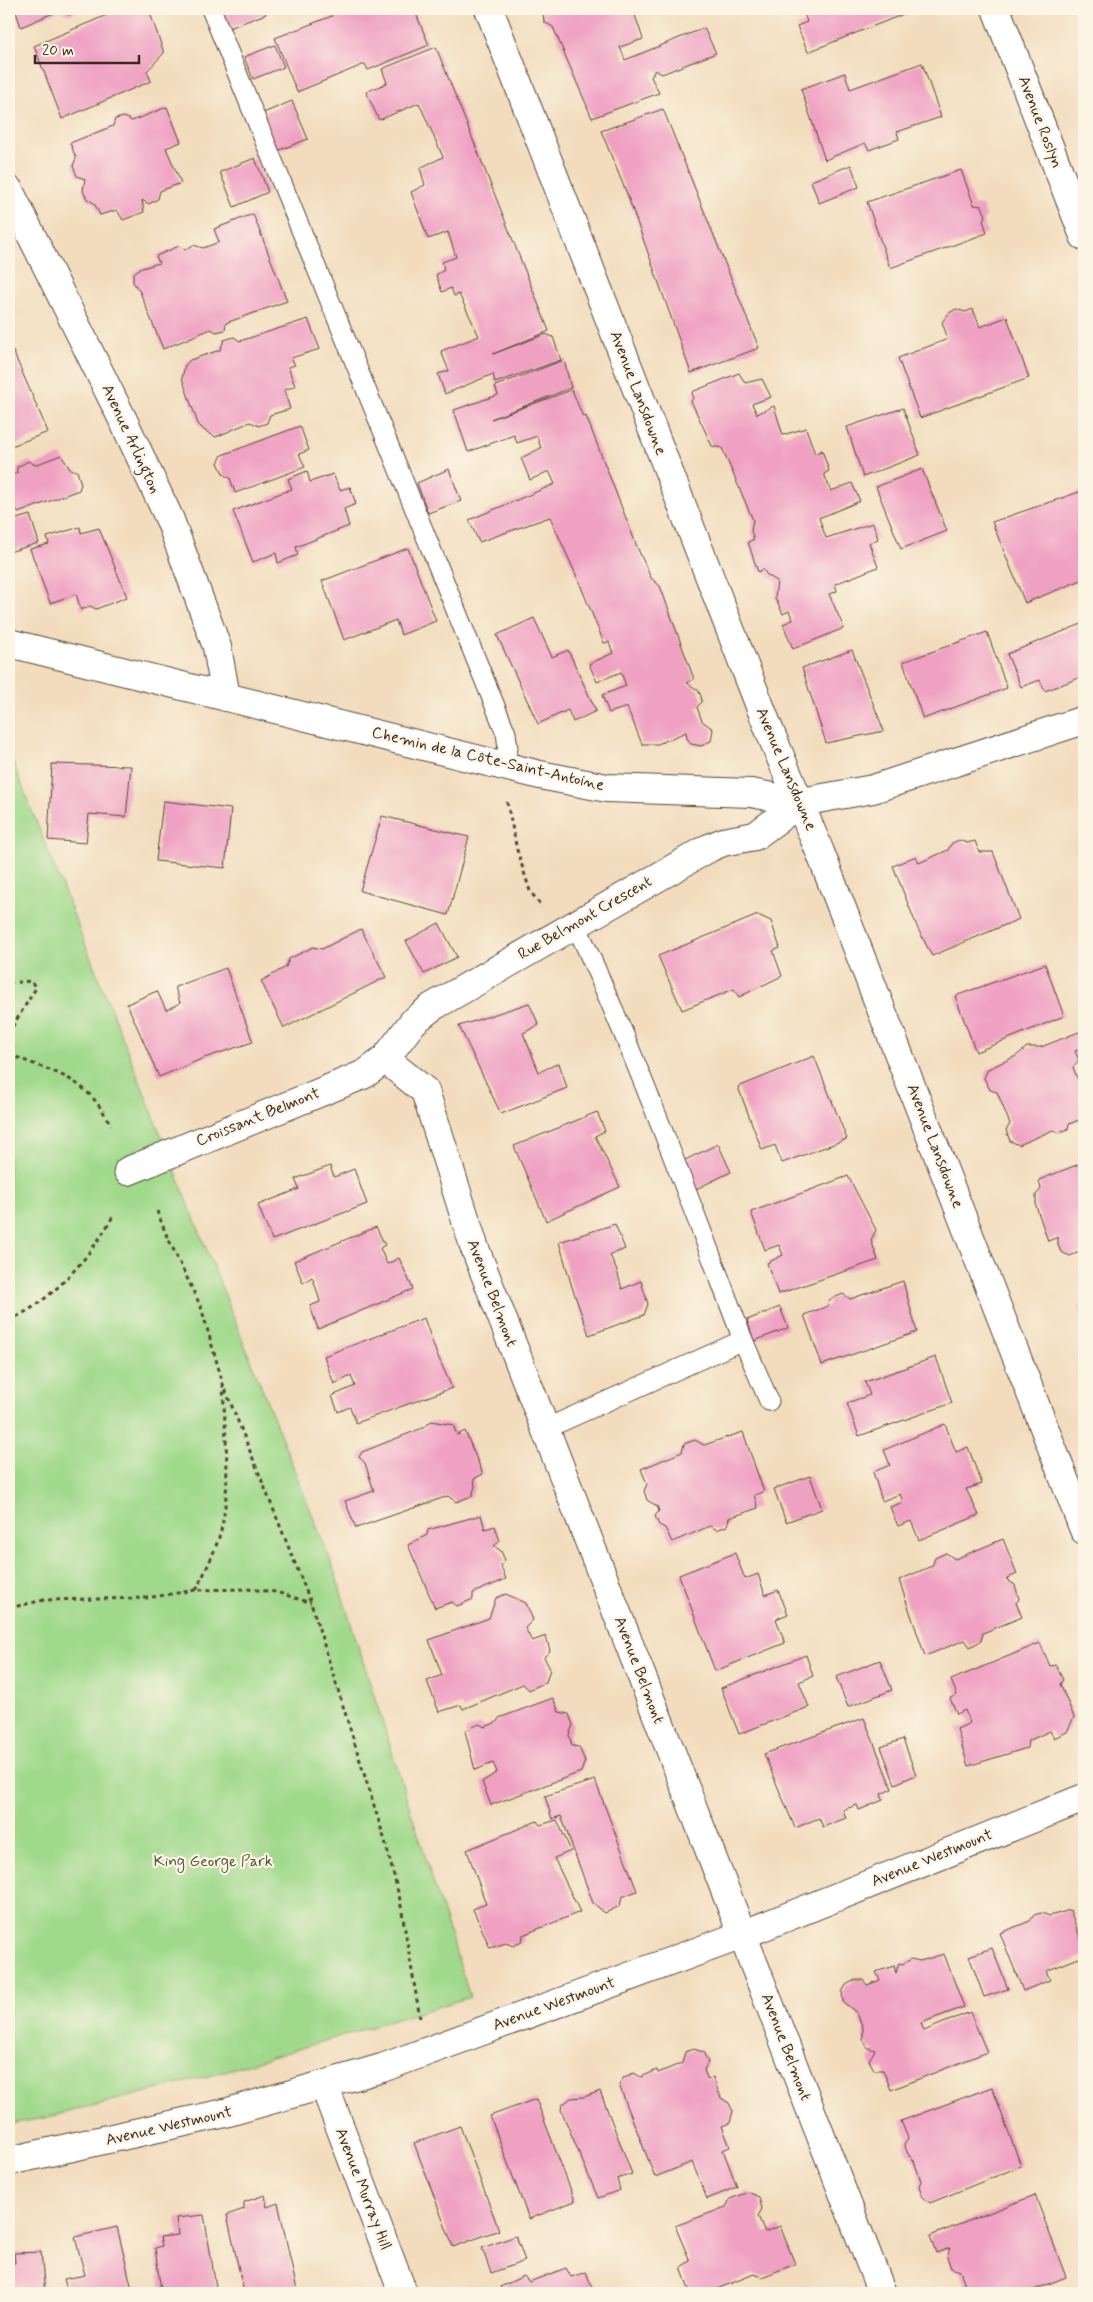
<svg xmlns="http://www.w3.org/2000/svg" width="1093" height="2302" viewBox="0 0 1093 2302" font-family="Mynerve,sans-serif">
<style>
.park{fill:#a0d98c;stroke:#6e8255}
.building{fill:#efa1c2}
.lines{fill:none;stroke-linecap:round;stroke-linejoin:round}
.lane-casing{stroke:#564536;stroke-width:21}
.street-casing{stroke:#564536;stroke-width:30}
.path{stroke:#564536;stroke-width:3;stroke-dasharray:4 4;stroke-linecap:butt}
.lane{stroke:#fff;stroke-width:19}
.street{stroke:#fff;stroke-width:28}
.labels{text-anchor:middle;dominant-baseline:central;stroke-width:4.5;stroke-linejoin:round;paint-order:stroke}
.street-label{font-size:16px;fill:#3b2a1e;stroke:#fcf5e5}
.park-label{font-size:16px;fill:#54563a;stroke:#fcf5e5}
</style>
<rect width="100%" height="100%" fill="#fcf5e5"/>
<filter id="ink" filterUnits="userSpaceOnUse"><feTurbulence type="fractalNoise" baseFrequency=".02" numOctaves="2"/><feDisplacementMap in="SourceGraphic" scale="10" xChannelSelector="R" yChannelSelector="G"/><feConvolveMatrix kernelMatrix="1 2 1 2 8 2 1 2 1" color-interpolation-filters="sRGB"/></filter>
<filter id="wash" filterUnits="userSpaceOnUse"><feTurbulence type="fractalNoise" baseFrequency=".0096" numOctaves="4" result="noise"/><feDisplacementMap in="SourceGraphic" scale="20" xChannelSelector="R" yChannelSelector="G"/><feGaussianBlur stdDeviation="1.12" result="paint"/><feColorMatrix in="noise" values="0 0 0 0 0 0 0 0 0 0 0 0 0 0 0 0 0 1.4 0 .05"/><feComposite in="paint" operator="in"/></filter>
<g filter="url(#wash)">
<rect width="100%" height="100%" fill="#f2dcbd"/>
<polygon class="park" points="9,753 333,1567 470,1997 195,2080 44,2118 9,2124"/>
<g id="blocks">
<g class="building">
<polygon points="15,9 82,9 69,15 60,10 21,27"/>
<polygon points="121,9 149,10 164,53 147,71 151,81 62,119 34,46"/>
<polygon points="221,9 264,9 266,14 229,28"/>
<polygon points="334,9 414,9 429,45 368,70 365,64 297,92 275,38 332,16 330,11"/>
<polygon points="545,9 633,9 643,39 620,47 625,60 704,28 716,53 662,74 655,70 651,77 659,93 592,118 553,27 544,22 543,12"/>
<polygon points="806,9 902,9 904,14 808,52 797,26 807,22 803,10"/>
<polygon points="275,45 284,67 253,79 244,57"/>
<polygon points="436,47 549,331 493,354 546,334 553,337 561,360 495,383 493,374 445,394 438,374 449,371 441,351 479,336 459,294 454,296 451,288 442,292 436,275 444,270 442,262 456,257 448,232 428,239 411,192 425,185 420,168 443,157 419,103 379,120 366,92 387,83 382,69"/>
<polygon points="922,63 941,117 897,132 899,139 869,150 865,143 825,160 801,89 845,73 850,89"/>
<polygon points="292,101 308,139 277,151 261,114"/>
<polygon points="167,107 181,142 166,148 181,183 160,191 158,199 149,204 142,200 144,212 123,220 117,210 100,215 94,203 87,199 83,191 85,179 77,176 73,166 76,158 70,143 113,126 115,119 124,117 132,121"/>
<polygon points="663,109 759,348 691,373 627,194 601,131"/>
<polygon points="255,158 268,192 234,207 220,172"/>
<polygon points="851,165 859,187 819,203 811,181"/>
<polygon points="961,170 974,205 982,206 986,216 983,220 987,233 890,268 867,202"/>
<polygon points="253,214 287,301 226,323 225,330 216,332 211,329 163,349 140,292 133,282 133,274 139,269 159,263 156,256 179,246 185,250 193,245 203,248 219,242 214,229"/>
<polygon points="956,309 965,312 973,309 980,327 1007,317 1029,378 920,418 898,358 948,339 942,322 949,313"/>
<polygon points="308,319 320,349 291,358 295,365 288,367 295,386 284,390 290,409 270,415 267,423 259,426 250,422 216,437 205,431 198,424 182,378 185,365 190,360 220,350 224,340 234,337 240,341"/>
<polygon points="13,351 48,432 9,447 9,352"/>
<polygon points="564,360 571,388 491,419 572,390 583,417 586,416 638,549 651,578 660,586 694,679 687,683 698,690 701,696 702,702 697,707 702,721 713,729 711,741 701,746 691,744 687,738 686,732 658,744 642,744 627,707 609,713 602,695 626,686 621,672 597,682 589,664 613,653 609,642 604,643 577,577 550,517 479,542 469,520 555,484 549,471 530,480 521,458 541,448 537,436 517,443 514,435 468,452 454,410 498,395 495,386"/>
<polygon points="739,373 745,383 762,379 771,397 752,404 757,414 774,406 783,435 806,428 815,454 822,450 829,471 824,474 831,491 852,483 860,501 819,518 826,538 873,523 878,539 869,543 878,567 835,584 837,591 829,594 844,628 793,649 783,624 793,620 789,611 783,614 775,598 777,581 767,575 763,569 758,572 748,542 754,539 751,531 753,520 722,448 712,446 691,401 693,398 692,392"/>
<polygon points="903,408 920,455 863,477 847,427"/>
<polygon points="300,426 309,450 299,454 305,467 235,493 230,478 224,475 218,463 222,455"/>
<polygon points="61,455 70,469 77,471 81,484 79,490 18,513 9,490 9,475 17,473 17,467 29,461 35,465"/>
<polygon points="449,469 461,501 428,513 417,483"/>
<polygon points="922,469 947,531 901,549 876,487"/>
<polygon points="307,471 310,482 333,474 340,490 350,487 356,504 344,509 349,526 296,547 298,555 278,563 276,553 253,562 233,511 292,489 288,479"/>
<polygon points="1082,491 1084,500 1084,579 1025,603 992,522"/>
<polygon points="30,515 39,543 9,552 9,521"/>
<polygon points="80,527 81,533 99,528 127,597 96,609 90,606 81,610 76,594 50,603 30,549 49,544 47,537"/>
<polygon points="408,548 436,621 401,635 396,620 344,640 322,581"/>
<polygon points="534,618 552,657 568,650 596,711 573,722 568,710 538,724 497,635"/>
<polygon points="1084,623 1084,676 1045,691 1040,680 1021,687 1007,654"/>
<polygon points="987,632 1007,688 923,719 903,662"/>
<polygon points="852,650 884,731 826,743 802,668"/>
<polygon points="52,764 131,766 126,817 89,814 86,843 48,840"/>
<polygon points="163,801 231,809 225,868 156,861"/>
<polygon points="382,816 469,837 448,915 360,891"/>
<polygon points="959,840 967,843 975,841 979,852 993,852 1019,919 932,956 918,929 893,866 916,856 919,863 948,850 952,843"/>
<polygon points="758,915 771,921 780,948 773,951 782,976 739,997 734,989 682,1010 658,956"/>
<polygon points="439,923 457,957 424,974 406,941"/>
<polygon points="361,929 386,977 284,1028 261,981 286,967 289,959 313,947 322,949"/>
<polygon points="1045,964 1064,1016 976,1052 955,996"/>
<polygon points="226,968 253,1042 204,1058 159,1077 127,1004 157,991 166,1010 180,1003 175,987"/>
<polygon points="529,1003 539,1025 523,1033 539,1072 559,1063 567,1088 501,1114 459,1026"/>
<polygon points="1084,1030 1084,1046 1075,1051 1079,1060 1073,1067 1077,1078 1082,1084 1084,1083 1084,1118 1069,1124 1068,1129 1059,1133 1053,1130 1019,1145 1010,1141 1006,1130 1010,1124 997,1092 990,1090 984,1078 988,1069 1016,1056 1027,1047 1041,1047"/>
<polygon points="814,1056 847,1139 782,1163 775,1145 762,1150 738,1087"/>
<polygon points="597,1112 605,1131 595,1136 620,1187 546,1221 514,1146"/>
<polygon points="718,1144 731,1172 694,1190 681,1162"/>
<polygon points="1084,1162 1084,1250 1070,1256 1061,1252 1058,1245 1058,1237 1048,1241 1036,1206 1036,1195 1041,1189 1039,1180"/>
<polygon points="330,1166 334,1177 354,1169 367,1204 272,1240 258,1205 299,1189 295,1179"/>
<polygon points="848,1176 876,1230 871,1240 878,1260 778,1294 767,1263 783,1255 779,1245 765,1250 751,1212"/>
<polygon points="615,1224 625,1249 610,1255 617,1271 622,1289 641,1281 648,1304 644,1315 589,1335 572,1287 559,1242"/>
<polygon points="376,1227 385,1245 380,1248 387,1264 399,1258 413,1289 318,1329 310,1306 320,1302 317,1291 312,1277 303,1283 294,1261"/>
<polygon points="903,1281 917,1332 822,1365 804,1315 828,1306 829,1300 843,1294 850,1299"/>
<polygon points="1084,1298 1084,1319 1080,1308"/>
<polygon points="780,1307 788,1328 754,1341 747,1320"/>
<polygon points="424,1318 436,1352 452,1388 356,1423 350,1407 338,1412 332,1396 355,1386 351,1376 334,1384 324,1356"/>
<polygon points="936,1357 952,1403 859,1436 847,1403 870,1395 865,1382"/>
<polygon points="431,1421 453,1425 457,1435 465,1431 483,1474 474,1479 475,1486 472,1496 456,1502 448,1496 356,1528 345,1501 374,1491 365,1463 359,1457 362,1452 425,1427"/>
<polygon points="945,1424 956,1452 968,1447 975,1466 982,1484 966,1489 979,1515 919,1540 911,1521 898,1526 890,1507 903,1502 900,1494 882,1501 873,1472 890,1465 884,1450"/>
<polygon points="743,1432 764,1492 754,1495 758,1508 729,1518 727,1526 717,1530 710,1526 672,1542 665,1528 659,1525 655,1516 659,1511 657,1506 647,1500 644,1491 647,1484 641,1469 682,1452 684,1444 695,1440 704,1445"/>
<polygon points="810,1476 822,1509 786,1522 774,1489"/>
<polygon points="481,1515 485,1529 495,1526 500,1541 494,1546 501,1551 505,1560 501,1566 506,1579 473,1593 473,1599 457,1606 452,1602 435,1608 408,1545 427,1535 428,1530"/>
<polygon points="1003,1539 1017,1574 1006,1579 1015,1585 1019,1599 1016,1603 1022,1617 983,1633 981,1641 970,1647 965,1640 925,1656 899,1580 932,1566 935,1558 946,1553 955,1559"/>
<polygon points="735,1553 745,1579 758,1574 765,1595 778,1590 788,1614 776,1619 785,1643 715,1671 679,1575"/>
<polygon points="506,1594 526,1603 533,1620 525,1628 532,1641 546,1636 550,1651 544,1657 550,1669 546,1682 529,1690 523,1684 463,1709 461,1705 439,1712 427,1681 442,1675 429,1640 489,1618 496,1598"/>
<polygon points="1040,1643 1050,1666 1056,1665 1063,1680 1060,1684 1074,1717 1067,1732 1054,1738 1050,1731 1028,1741 1027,1748 968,1766 957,1729 970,1723 965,1710 957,1714 950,1698 957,1695 951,1680"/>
<polygon points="806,1655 813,1676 799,1682 809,1707 739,1734 721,1688"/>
<polygon points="880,1660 892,1690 848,1707 836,1677"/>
<polygon points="553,1698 559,1712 569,1714 573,1725 569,1735 572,1746 579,1747 585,1761 581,1772 491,1805 482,1782 497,1772 493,1763 475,1770 465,1731 479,1724 485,1727 497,1722 499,1718"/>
<polygon points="864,1718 892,1789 881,1794 883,1800 859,1810 857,1805 848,1808 843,1810 846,1818 823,1827 819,1818 795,1828 764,1754"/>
<polygon points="903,1739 916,1775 895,1784 881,1747"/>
<polygon points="595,1780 637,1891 622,1897 620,1906 605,1913 593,1903 561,1816 552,1819 545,1796"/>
<polygon points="557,1820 571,1851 554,1858 580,1912 523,1935 522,1942 513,1946 506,1943 490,1948 473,1909 486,1904 467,1850 537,1821 540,1825"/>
<polygon points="1070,1910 1084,1948 1084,1956 1046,1971 1050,1980 1023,1991 1000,1933 1030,1921 1034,1915 1041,1913 1050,1916"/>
<polygon points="992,1948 1008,1989 984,1997 969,1956"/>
<polygon points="944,1954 964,2007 921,2023 924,2031 970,2012 987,2052 891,2090 883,2070 874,2070 869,2060 875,2050 868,2048 863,2039 863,2028 857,2013 843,2002 842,1992 846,1985 855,1980 863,1980 867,1985 880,1980 876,1972 894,1966 896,1973 899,1963 903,1964 911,1959 920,1961"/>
<polygon points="694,2049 703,2052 708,2062 704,2070 708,2080 713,2077 721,2098 729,2103 733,2111 730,2123 722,2126 730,2147 723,2150 737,2187 707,2199 692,2162 655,2177 619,2085 624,2077 634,2073 641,2077 657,2070 658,2073 682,2063 685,2052"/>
<polygon points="992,2087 1021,2166 930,2203 922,2196 919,2186 921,2181 914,2161 908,2154 904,2144 908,2138 901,2121"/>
<polygon points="600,2091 632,2174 617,2179 620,2190 598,2198 561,2110 562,2105 571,2098 584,2097"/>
<polygon points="536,2099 575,2201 529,2219 490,2116"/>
<polygon points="460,2126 499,2230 453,2247 414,2143"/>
<polygon points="748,2192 759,2197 762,2209 758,2216 765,2232 780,2226 795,2264 762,2277 754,2274 707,2293 690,2293 681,2267 690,2261 675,2226 726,2207 730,2199"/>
<polygon points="265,2195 267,2207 278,2203 297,2290 286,2291 287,2293 244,2293 227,2215 244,2209 244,2202"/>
<polygon points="1035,2195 1066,2277 1026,2293 962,2293 966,2287 960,2271 951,2268 947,2257 950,2248 936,2253 930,2236"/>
<polygon points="204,2215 217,2293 169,2293 168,2291 161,2291 155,2248 162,2246 160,2237 178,2235 176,2218"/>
<polygon points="117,2227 133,2293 68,2293 64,2279 85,2275 75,2237"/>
<polygon points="516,2236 525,2261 491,2273 482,2248"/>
<polygon points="41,2252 45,2293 9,2293 9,2263 15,2263 14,2253"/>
<polygon points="566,2268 571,2277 586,2272 594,2293 502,2293 500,2287 524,2276 529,2282"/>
</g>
</g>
</g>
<g filter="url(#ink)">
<use href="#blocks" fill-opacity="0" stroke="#564536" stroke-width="1"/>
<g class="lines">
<defs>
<g id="lane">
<polyline points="211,9 506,733 508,748 502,764"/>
<polyline points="743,1340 769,1401"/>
<path d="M545 1429 743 1340C690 1201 638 1060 576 925"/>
</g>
<g id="street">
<polyline points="489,9 770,732 820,852 1084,1530"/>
<polyline points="996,9 1084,236"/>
<polyline points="9,190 123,420 170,520 217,647 226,697"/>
<polyline points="9,643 540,775 607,788 751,793 801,802 873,789 1084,720"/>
<polyline points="385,1059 425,1091 474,1246 882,2293"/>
<polyline points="128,1171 365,1074 385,1059 413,1022 432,1007 709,848 723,842 755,836 801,802"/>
<polyline points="324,2085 403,2293"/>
<polyline points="9,2161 225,2113 382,2068 742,1935 1084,1798"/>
</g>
</defs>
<use href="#lane" class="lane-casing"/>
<use href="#street" class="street-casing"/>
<g class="path">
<polyline points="507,802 517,850 530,891 542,907"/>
<polyline points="9,983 31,981 36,988 9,1032"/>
<path d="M9 1054C57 1075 84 1074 111 1125"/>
<polyline points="157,1211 166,1234 201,1307 223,1384 311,1603 385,1841 400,1900 420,2018"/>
<path d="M9 1320C51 1303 92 1255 113 1216"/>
<path d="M196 1590C206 1570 217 1548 222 1526 231 1481 225 1432 223 1386"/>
<polyline points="9,1608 44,1600 146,1598 196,1590 247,1589 276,1592 311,1603"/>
</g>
<use href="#lane" class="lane"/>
<use href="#street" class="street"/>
</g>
</g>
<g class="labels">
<g class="street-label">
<text transform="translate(1040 122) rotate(69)">Avenue Roslyn</text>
<text transform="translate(638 393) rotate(69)">Avenue Lansdowne</text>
<text transform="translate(131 439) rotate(65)">Avenue Arlington</text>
<text transform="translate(488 759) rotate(13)">Chemin de la Côte-Saint-Antoine</text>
<text transform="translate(786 769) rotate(67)">Avenue Lansdowne</text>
<text transform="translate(585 918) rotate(-30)">Rue Belmont Crescent</text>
<text transform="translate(258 1117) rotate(-22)">Croissant Belmont</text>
<text transform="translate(935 1146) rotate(69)">Avenue Lansdowne</text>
<text transform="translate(492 1293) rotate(69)">Avenue Belmont</text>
<text transform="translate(639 1670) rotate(69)">Avenue Belmont</text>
<text transform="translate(932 1858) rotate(-22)">Avenue Westmount</text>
<text transform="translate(554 2004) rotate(-20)">Avenue Westmount</text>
<text transform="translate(786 2047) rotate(69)">Avenue Belmont</text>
<text transform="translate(169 2126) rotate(-13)">Avenue Westmount</text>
<text transform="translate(363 2189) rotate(69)">Avenue Murray Hill</text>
</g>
<g class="park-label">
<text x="213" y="1861">King George Park</text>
</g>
</g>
<rect width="1093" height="2302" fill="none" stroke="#fcf5e5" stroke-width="30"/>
<path d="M35 55v8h104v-8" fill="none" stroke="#3b2a1e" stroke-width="2.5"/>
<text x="42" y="55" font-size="15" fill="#3b2a1e" stroke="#fcf5e5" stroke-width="4" paint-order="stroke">20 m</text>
</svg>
